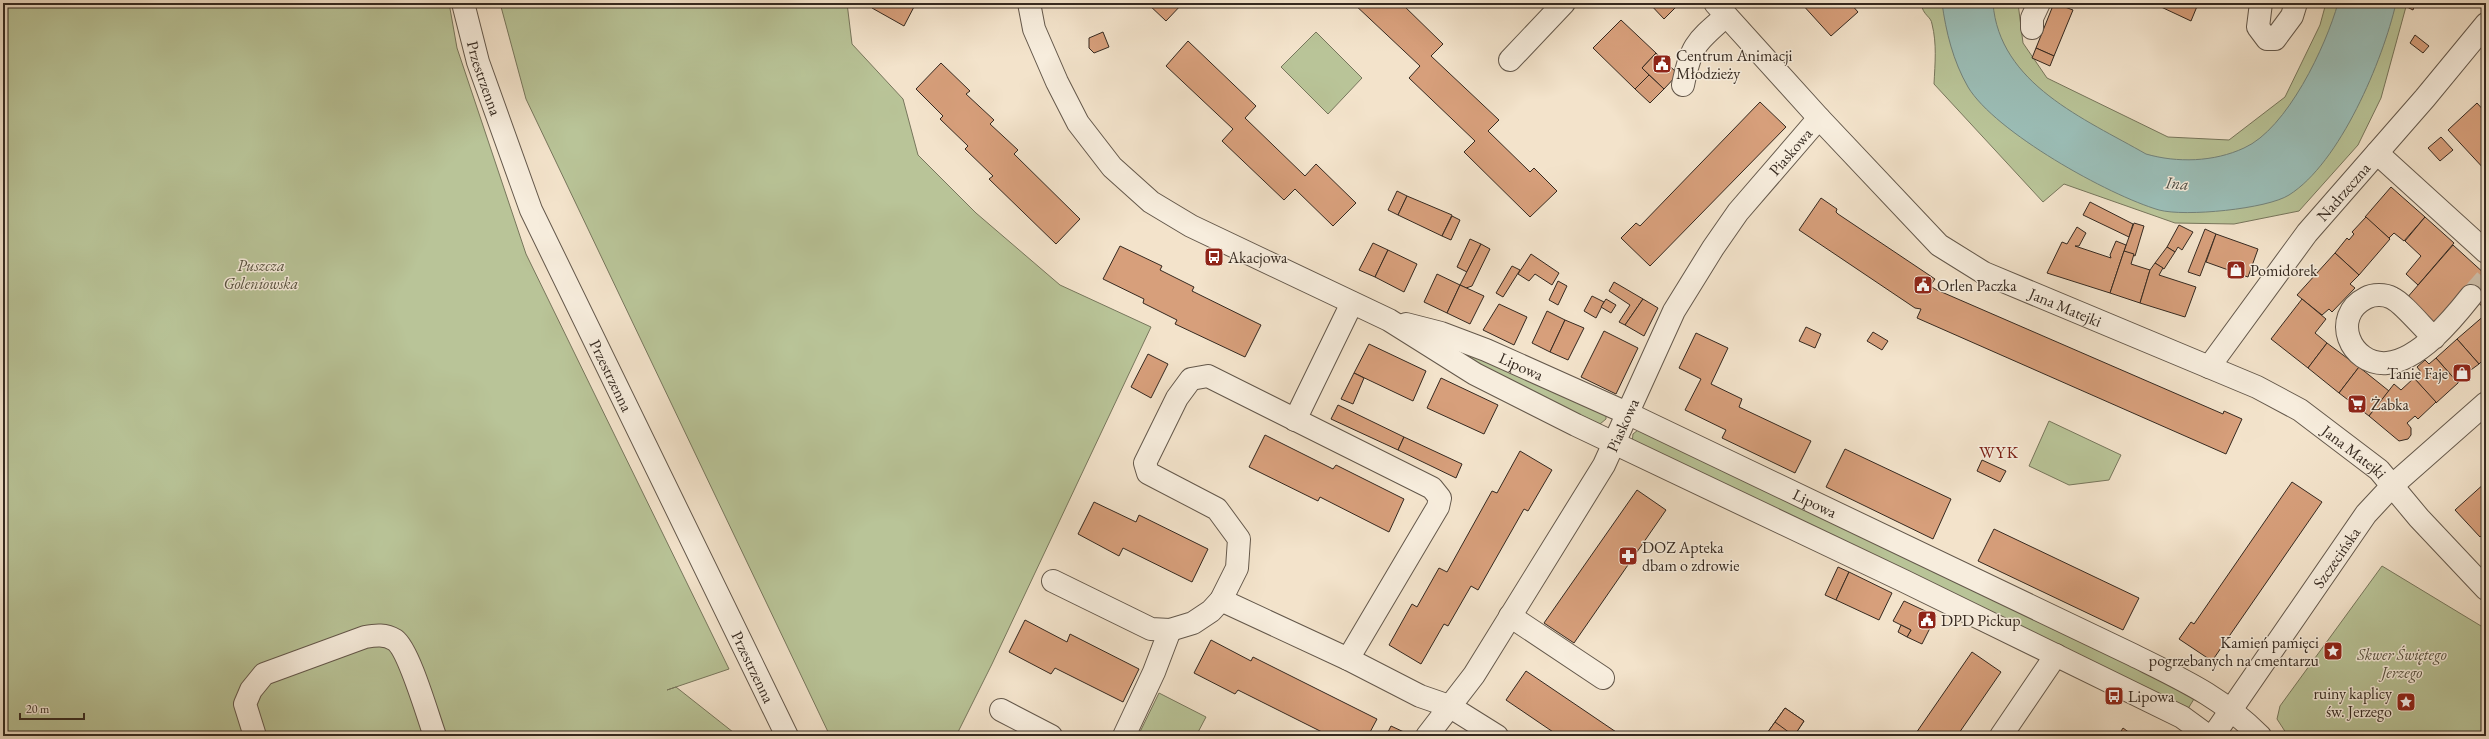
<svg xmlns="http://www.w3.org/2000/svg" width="2489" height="739" viewBox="0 0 2489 739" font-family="'EB Garamond',serif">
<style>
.green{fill:#b9c498;stroke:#77765c}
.water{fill:#9bbeb7;stroke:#72827b}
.building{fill:#d79f7b;stroke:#352920}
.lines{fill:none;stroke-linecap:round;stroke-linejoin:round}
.minor-tunnel{stroke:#cdbea9;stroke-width:22;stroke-dasharray:22 11;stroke-linecap:butt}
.minor-casing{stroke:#64584b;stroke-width:24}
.minor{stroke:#f7eddd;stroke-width:22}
.labels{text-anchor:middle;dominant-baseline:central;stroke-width:3;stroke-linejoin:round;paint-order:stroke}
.poi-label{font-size:16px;fill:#352920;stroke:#f7eddd;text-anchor:start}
.street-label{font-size:16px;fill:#352920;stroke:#f7eddd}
.park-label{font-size:16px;font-style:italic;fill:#56503e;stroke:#f7eddd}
.water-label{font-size:17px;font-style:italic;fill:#4e4e46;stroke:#f7eddd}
.neighbourhood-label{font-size:17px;letter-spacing:1px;fill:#7a1f14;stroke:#f7eddd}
</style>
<rect width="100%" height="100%" fill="#f3e3cb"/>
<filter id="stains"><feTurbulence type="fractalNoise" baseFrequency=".005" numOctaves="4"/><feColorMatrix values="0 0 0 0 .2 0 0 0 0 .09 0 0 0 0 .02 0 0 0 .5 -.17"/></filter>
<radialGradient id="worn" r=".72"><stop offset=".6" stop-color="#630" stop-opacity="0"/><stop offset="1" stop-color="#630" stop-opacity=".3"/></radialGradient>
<g class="green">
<polygon points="3,3 449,3 457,48 526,254 729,669 667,690 676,687 738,736 3,736"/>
<polygon points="500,3 847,3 852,44 903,99 918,155 976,213 1060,285 1151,327 992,664 956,736 830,736 526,99"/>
<path d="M1921 3H2018L2023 43 2047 78 2168 137 2229 140 2285 97 2320 25 2326 3H2407L2381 98 2358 145 2299 211 2234 224 2175 223 2064 184 2043 202 1934 84C1935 63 1937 44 1932 24 1931 16 1923 16 1921 3Z"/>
<polygon points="1316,32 1362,78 1328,114 1281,67"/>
<polygon points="1447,341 1606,415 1606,419 1600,424 1447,354"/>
<polygon points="2049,421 2121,455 2109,480 2069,485 2029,466"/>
<polygon points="1638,430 2197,694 2186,712 1632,443 1633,434"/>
<polygon points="2382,566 2486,629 2486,736 2288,736 2277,719 2280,706"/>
<polygon points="1159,693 1206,717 1196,736 1138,736"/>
</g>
<path class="water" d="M1942 3H1993C1999 84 2085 119 2146 154 2177 163 2214 162 2244 148 2287 129 2326 46 2338 3H2396C2383 60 2340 163 2289 195 2267 209 2185 217 2159 210 2108 195 1995 132 1968 87 1953 61 1946 32 1942 3Z"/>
<g class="building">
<polygon points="875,3 916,3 904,26 872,8"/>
<polygon points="1147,3 1183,3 1166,21"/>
<polygon points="1353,3 1401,3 1443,44 1431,56 1499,120 1488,131 1530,172 1534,168 1557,191 1530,217 1464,152 1475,141 1409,78 1420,66"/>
<polygon points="1649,3 1676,3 1678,5 1664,19"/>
<polygon points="1801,3 1850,3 1858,12 1831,36"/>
<polygon points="2054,3 2073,10 2054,56 2036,48"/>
<polygon points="2160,3 2197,3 2198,4 2191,21 2159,6"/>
<polygon points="2406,3 2418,3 2415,4 2413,10 2405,6"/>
<polygon points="1621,20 1656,53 1642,68 1649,75 1635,89 1593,48"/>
<polygon points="1103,32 1109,47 1094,53 1089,48 1089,38"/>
<polygon points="2415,35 2429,46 2423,53 2410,43"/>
<polygon points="1188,41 1256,106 1245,118 1305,176 1316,164 1356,203 1333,226 1295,189 1284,200 1222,141 1233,129 1166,66"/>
<polygon points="2036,48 2054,56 2050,66 2032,58"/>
<polygon points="1656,53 1678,74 1664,89 1642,68"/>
<polygon points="941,63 970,91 966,94 994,120 990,124 1018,150 1014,154 1080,219 1056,244 989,179 993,176 965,149 968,146 940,119 943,116 916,89"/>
<polygon points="1649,75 1664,89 1650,103 1635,89"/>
<polygon points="1760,102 1786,127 1650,266 1621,238 1636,223 1640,226"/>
<polygon points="2477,103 2486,113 2486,171 2448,130"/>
<polygon points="2441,137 2453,150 2440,161 2428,148"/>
<polygon points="2391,187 2425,217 2404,241 2394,233 2389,238 2365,217"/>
<polygon points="1397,191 1407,196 1398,215 1388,210"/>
<polygon points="1407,196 1452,215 1442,236 1398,215"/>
<polygon points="1821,198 1837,209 1836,212 1838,214 1935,279 1930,286 1937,290 2223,414 2224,411 2242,419 2226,454 1917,318 1921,309 1915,308 1799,230"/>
<polygon points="2090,202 2133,224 2129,237 2083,215"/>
<polygon points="1452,216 1460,220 1451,240 1442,236"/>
<polygon points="2366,217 2390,239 2359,275 2335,253 2347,238 2349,240 2354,234 2352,232"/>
<polygon points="2425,217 2454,243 2418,285 2406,274 2421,256 2405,241"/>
<polygon points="2134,223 2144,226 2135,256 2124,251"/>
<polygon points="2179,225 2193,232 2182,250 2178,247 2175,252 2167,247"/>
<polygon points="2077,227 2086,233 2079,246 2075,246 2111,258 2110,255 2116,241 2126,245 2110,293 2047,273 2062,242 2067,244"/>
<polygon points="2205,229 2216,234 2200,276 2188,272"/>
<polygon points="2216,234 2258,249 2248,277 2206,262"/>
<polygon points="1470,239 1481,244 1467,272 1457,267"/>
<polygon points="1373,243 1388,250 1375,277 1359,270"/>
<polygon points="1481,244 1490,249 1472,286 1466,288 1460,285"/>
<polygon points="2453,245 2486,275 2486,294 2437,327 2406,299"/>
<polygon points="1120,246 1162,266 1160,270 1194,287 1192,291 1261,325 1245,357 1175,324 1177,320 1143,303 1144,299 1103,279"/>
<polygon points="2167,247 2175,252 2164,269 2155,263"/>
<polygon points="1388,250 1417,264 1404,292 1375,277"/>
<polygon points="2124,251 2134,254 2131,264 2150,270 2140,303 2110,293"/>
<polygon points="2335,253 2359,275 2350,284 2355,288 2332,312 2329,309 2322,315 2297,295"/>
<polygon points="1531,254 1559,273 1552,285 1535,274 1529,281 1518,274"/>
<polygon points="2155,263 2163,268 2159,275 2196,287 2185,317 2140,303 2150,270"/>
<polygon points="1512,266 1520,270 1503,297 1496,293"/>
<polygon points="1437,274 1460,285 1447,313 1424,302"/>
<polygon points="1558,281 1567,286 1558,305 1549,300"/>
<polygon points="1614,282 1643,299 1625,325 1619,322 1630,305 1609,291"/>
<polygon points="1460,285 1484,296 1470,324 1447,313"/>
<polygon points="2486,294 2486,311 2478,302"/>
<polygon points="1592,296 1604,302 1596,318 1584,311"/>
<polygon points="1606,299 1616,305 1611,313 1601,307"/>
<polygon points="1643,299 1658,308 1644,336 1625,325"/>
<polygon points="2302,299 2326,319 2315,333 2327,343 2308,368 2271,339"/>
<polygon points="1499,304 1527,317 1514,345 1483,330"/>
<polygon points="1547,311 1565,320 1550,352 1532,343"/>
<polygon points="2486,314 2486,357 2479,364 2457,339"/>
<polygon points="1565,320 1584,328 1568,360 1550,352"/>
<polygon points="1806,327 1821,334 1815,348 1799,341"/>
<polygon points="1604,331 1638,348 1616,394 1581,377"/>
<polygon points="1873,332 1888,341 1882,350 1867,341"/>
<polygon points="1696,333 1728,348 1711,384 1742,399 1739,407 1811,441 1795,473 1722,438 1726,430 1685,410 1701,379 1679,368"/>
<polygon points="2457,339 2479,364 2464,375 2465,376 2458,383 2436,358"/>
<polygon points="2327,343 2359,367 2339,393 2308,368"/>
<polygon points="1369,344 1426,371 1413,401 1354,373"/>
<polygon points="1148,354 1168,364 1151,398 1131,387"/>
<polygon points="2436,358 2458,383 2436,403 2414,378 2421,372 2417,367 2425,360 2429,364"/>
<polygon points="2359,367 2389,391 2369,416 2339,393"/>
<polygon points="1354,373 1364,378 1353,404 1341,399"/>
<polygon points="1441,378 1498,405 1484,434 1427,408"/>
<polygon points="2414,378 2436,402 2418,419 2415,416 2407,423 2411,428 2411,435 2408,439 2399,441 2369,416 2394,384 2401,390"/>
<polygon points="1338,405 1404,437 1398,450 1331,419"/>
<polygon points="1265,435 1333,469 1336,465 1404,499 1389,532 1320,497 1318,501 1249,467"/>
<polygon points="1404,437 1462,464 1456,478 1398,450"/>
<polygon points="1845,449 1951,499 1933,539 1826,487"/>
<polygon points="1520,451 1552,470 1528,511 1524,509 1478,590 1471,586 1448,626 1444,624 1421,664 1389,645 1412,604 1417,607 1439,568 1447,572 1492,491 1497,493"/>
<polygon points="1982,460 2006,471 2000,482 1977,471"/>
<polygon points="2292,482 2322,502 2212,661 2179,639 2191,622 2194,624"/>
<polygon points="2486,482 2486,532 2480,537 2455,510"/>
<polygon points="1637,490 1666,510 1574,643 1544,623"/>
<polygon points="1094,502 1136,522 1139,515 1208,549 1192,582 1123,548 1119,556 1078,534"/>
<polygon points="1994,529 2139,598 2123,630 1978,561"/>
<polygon points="1838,567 1849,572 1836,600 1825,595"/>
<polygon points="1849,572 1892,593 1879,620 1836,600"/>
<polygon points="1904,601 1936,616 1922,644 1907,637 1911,630 1893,621"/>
<polygon points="1025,620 1067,642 1070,634 1139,669 1123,702 1055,668 1051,674 1009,652"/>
<polygon points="1901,625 1911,630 1907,637 1898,632"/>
<polygon points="1211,640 1251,661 1253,657 1377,719 1368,736 1330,736 1238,690 1235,694 1194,673"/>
<polygon points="1972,652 2001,672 1957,736 1914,736"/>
<polygon points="1526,671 1622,736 1559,736 1506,700"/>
<polygon points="1785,708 1804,721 1794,736 1775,722"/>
<polygon points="1785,708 1804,721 1794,736 1765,736"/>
<polygon points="1775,722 1794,736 1765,736"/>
<polygon points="1391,726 1406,733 1404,736 1386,736"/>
<polygon points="2123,728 2134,736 2118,736"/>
</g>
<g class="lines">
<polyline class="minor-tunnel" points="2471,296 2486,279"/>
<defs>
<g id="minor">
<path id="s1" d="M463 3 478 62 531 210 787 736"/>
<polyline points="1029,3 1034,29 1057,82 1078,123 1112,167 1151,202 1191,226 1389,320 1475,374 1576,425 1904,581 2182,717 2208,736"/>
<path id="s2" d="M1715 3 1819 118 1939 245 1984 273 2257 387 2300 410 2379 470 2419 518 2486 589"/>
<polyline points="2261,3 2258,27 2267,39 2275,39 2292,16 2296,3"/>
<polyline points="2032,28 2032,18 2039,3"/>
<polyline points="1510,60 1564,3"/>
<path d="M1683 85C1691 45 1696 42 1726 16"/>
<polyline points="2377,153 2486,252"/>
<path id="s3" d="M1406 324 1441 333 1486 350 1629 414 2133 655C2183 680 2220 696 2260 736"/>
<path d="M2434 338C2424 329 2403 303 2392 298 2385 294 2373 294 2366 298 2330 316 2350 366 2387 363 2419 360 2452 320 2471 296"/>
<path id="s4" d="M2209 367 2307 233 2425 98 2486 24"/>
<polyline points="1295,420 1352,303"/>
<polyline points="1053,581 1151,629 1170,630 1193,623 1211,611 1221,600 1237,568 1239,539 1217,509 1148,473 1145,463 1177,398 1191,379 1208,376 1432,488 1440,498 1438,507 1348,659"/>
<polyline points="1221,600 1348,659 1420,696 1449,706 1497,736"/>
<polyline points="1510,616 1603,678"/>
<polyline points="1001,710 1051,736"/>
<path d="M255 736 245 704 251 690 264 674 365 637C376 635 385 634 395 640 409 650 428 717 435 736"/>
<polyline points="1124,736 1154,672 1170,630"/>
<path id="s5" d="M1427 736 1474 675 1604 465 1674 311 1713 248 1738 212 1819 118"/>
<polyline points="2001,736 2056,655"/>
<path id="s6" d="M2213 736 2366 514 2393 485 2486 403"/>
</g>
</defs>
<use href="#minor" class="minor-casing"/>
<use href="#minor" class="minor"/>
</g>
<defs>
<symbol id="civic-square" viewBox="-11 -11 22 22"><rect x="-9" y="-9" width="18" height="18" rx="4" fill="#8f2418" stroke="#f7eddd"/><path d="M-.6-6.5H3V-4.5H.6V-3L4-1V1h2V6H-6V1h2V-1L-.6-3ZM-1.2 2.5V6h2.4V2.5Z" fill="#fff"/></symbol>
<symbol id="bus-square" viewBox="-11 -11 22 22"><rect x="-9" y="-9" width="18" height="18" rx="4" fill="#8f2418" stroke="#f7eddd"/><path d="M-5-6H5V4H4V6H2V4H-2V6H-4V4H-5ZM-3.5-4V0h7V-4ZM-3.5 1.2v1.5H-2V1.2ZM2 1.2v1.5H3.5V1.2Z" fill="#fff"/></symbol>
<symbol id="shop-square" viewBox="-11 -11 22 22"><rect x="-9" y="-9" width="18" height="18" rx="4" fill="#8f2418" stroke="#f7eddd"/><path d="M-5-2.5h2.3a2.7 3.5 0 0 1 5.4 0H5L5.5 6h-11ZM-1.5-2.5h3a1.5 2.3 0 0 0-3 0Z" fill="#fff"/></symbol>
<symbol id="supermarket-square" viewBox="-11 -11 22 22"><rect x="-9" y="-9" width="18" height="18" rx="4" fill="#8f2418" stroke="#f7eddd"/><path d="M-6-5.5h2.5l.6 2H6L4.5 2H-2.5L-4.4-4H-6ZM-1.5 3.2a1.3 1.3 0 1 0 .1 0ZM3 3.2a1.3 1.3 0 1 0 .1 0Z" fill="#fff"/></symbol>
<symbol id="pharmacy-square" viewBox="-11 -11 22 22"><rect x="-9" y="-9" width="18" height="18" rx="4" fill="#8f2418" stroke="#f7eddd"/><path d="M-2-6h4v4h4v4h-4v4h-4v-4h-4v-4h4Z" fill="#fff"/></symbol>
<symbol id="sight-square" viewBox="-11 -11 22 22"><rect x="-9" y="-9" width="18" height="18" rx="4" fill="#8f2418" stroke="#f7eddd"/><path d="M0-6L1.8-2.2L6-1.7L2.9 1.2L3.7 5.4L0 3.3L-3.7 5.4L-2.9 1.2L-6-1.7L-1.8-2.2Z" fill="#fff"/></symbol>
</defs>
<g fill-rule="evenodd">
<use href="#civic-square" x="1651" y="53" width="22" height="22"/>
<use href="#bus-square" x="1203" y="246" width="22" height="22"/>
<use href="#shop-square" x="2225" y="259" width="22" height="22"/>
<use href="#civic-square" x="1912" y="274" width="22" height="22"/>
<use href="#shop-square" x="2451" y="362" width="22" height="22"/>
<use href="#supermarket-square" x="2346" y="393" width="22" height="22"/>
<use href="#pharmacy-square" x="1617" y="545" width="22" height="22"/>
<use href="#civic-square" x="1916" y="609" width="22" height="22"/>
<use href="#sight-square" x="2322" y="640" width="22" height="22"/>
<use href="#bus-square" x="2103" y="685" width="22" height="22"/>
<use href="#sight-square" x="2395" y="691" width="22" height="22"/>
</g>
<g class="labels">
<g class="poi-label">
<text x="1676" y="55">Centrum Animacji<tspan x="1676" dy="18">Młodzieży</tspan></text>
<text x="1228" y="257">Akacjowa</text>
<text x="2250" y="270">Pomidorek</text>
<text x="1937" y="285">Orlen Paczka</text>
<text x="2448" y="373" text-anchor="end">Tanie Faje</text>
<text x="2371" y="404">Żabka</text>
<text x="1642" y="547">DOZ Apteka<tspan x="1642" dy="18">dbam o zdrowie</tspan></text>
<text x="1941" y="620">DPD Pickup</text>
<text x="2319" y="642" text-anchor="end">Kamień pamięci<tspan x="2319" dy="18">pogrzebanych na cmentarzu</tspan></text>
<text x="2392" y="693" text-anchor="end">ruiny kaplicy<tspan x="2392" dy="18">św. Jerzego</tspan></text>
<text x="2128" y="696">Lipowa</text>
</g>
<g class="street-label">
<text stroke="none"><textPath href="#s1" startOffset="78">Przestrzenna</textPath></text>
<text stroke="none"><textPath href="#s5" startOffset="691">Piaskowa</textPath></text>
<text stroke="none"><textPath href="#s4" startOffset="221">Nadrzeczna</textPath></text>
<text stroke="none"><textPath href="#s2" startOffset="471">Jana Matejki</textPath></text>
<text stroke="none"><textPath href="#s3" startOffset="123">Lipowa</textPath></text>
<text stroke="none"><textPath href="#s1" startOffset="402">Przestrzenna</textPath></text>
<text stroke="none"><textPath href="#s5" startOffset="368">Piaskowa</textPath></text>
<text stroke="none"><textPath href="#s2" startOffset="796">Jana Matejki</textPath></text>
<text stroke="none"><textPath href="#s3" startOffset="447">Lipowa</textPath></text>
<text stroke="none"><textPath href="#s6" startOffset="217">Szczecińska</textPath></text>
<text stroke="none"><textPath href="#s1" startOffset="726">Przestrzenna</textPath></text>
</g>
<g class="park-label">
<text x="261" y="265">Puszcza<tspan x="261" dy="18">Goleniowska</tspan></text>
<text x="2402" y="654">Skwer Świętego<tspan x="2402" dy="18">Jerzego</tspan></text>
</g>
<g class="water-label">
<text transform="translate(2177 183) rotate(4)">Ina</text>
</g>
<g class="neighbourhood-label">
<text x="1999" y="452">WYK</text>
</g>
</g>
<rect width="2489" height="739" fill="none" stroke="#f3e3cb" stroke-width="16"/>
<rect x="4" y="4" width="2481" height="731" fill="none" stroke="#352920" stroke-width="2"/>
<rect x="8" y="8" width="2473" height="723" fill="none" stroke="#352920"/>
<path d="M20 713v6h64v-6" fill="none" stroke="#352920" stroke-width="2"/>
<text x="26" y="713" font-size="12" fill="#352920" stroke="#f7eddd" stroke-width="3" paint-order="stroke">20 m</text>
<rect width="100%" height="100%" filter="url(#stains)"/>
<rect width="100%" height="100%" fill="url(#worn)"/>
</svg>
